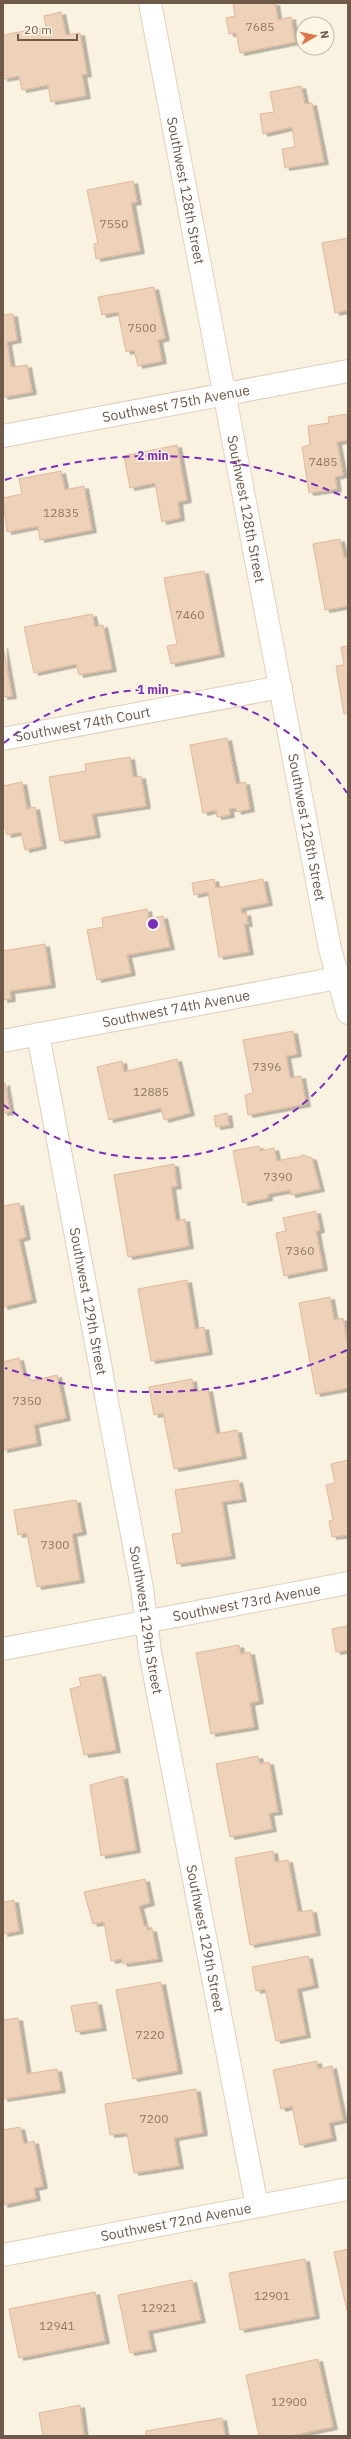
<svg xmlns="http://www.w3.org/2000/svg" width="351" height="2439" viewBox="0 0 351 2439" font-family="'IBM Plex Sans',sans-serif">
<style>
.building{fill:#eed1b9;stroke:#e0b99a;filter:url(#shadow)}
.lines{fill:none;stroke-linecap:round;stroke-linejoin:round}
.street-casing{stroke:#decebd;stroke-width:24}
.secondary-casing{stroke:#e2d0bb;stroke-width:24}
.street{stroke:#fff;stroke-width:22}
.secondary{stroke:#fff;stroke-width:22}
.ring{fill:none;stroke:#7b2cbf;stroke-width:2;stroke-dasharray:7 5}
.labels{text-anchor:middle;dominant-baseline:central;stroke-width:3;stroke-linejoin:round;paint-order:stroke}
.number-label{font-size:12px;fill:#8f7765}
.street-label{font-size:14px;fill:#6f5949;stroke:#fef6e5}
.centre{fill:#7b2cbf;stroke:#fef6e5;stroke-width:2}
.ring-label{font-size:12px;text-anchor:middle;font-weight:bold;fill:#7b2cbf;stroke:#fef6e5;stroke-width:3;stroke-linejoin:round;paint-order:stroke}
</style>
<defs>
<filter id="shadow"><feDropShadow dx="4.5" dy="2.5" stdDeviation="0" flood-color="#0004"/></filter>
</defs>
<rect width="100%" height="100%" fill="#faf2e0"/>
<g class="building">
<polygon points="233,3 275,3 278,20 291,17 295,42 240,53 236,33 229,34 226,18 235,16"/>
<polygon points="61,12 66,35 80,33 87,74 82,75 86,96 51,102 48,85 22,90 19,76 3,79 3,35 46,27 44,16"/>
<polygon points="301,86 305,104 312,103 324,162 285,168 282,149 295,147 292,127 263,134 260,114 274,112 270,92"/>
<polygon points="133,181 137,202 131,203 140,251 96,259 94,244 98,243 87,190"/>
<polygon points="348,238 348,310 335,313 322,243"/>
<polygon points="154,287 165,338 158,340 162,361 138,366 134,350 126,352 118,312 102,315 98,297"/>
<polygon points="13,314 17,340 7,342 11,367 27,365 32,392 3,397 3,315"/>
<polygon points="348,414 348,440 337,442 343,475 335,477 337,489 309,493 302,447 310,445 308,426 329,423 328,417"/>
<polygon points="177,445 187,500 178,502 180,518 162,522 155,483 130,488 124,456"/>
<polygon points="61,471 65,490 84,486 92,530 40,540 38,526 7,532 3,498 22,494 19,479"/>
<polygon points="340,539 344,558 348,557 348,606 325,610 313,544"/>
<polygon points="204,571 220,654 171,664 167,646 177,644 164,578"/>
<polygon points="92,614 95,627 103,625 112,669 79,675 76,664 34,673 24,627"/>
<polygon points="3,646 12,696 3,697"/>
<polygon points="348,646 348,713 344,714 336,666 344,665 341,647"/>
<polygon points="227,738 236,784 245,782 250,809 237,812 236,808 229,809 230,815 217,817 216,810 203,813 190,745"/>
<polygon points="130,757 133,777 141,776 146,806 92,814 96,835 60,841 49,777 86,771 85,764"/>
<polygon points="22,782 27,809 35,807 42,846 25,850 21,832 7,835 5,827 3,827 3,786"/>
<polygon points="214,879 216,888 263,879 268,903 241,908 242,914 246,913 248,924 244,924 249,952 219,957 208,892 194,895 192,883"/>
<polygon points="147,909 149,919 163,916 170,947 127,955 131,973 97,980 87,930 103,927 102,918"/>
<polygon points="45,944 51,985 10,991 11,999 3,1000 3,951"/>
<polygon points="293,1031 297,1054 286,1056 290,1078 301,1076 306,1104 248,1115 245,1095 253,1093 243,1040"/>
<polygon points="177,1059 190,1113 164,1120 161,1108 109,1120 97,1067 122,1061 124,1072"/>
<polygon points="5,1083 10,1112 3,1113 3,1084"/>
<polygon points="227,1113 229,1125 216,1127 214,1116"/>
<polygon points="259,1146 260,1151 274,1148 277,1161 296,1157 296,1158 303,1155 312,1158 320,1189 291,1195 290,1190 268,1194 268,1198 243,1203 233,1151"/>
<polygon points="174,1164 177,1186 171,1187 176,1221 185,1219 189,1246 128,1257 114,1175"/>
<polygon points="19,1203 26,1237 19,1239 32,1300 3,1307 3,1206"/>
<polygon points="316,1211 320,1230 316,1231 323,1268 284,1276 276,1233 286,1231 283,1218"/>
<polygon points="187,1280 195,1329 204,1327 208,1352 151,1361 138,1289"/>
<polygon points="330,1297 334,1320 343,1318 348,1348 348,1388 316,1394 299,1303"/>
<polygon points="19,1358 23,1375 32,1381 57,1375 66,1418 34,1425 37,1443 3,1450 3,1362"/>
<polygon points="192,1379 194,1392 208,1389 216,1434 237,1430 242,1456 174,1469 163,1413 154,1415 149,1387"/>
<polygon points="348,1460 348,1535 332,1537 329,1521 333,1520 326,1485 335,1483 331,1464"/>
<polygon points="238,1480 242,1499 222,1502 231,1556 177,1564 172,1534 182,1533 175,1490"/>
<polygon points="76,1500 82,1532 72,1534 80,1580 37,1587 27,1533 18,1535 14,1510"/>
<polygon points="348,1626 348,1650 336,1652 332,1629"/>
<polygon points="239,1645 241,1654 250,1652 259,1701 250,1703 254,1727 211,1734 196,1653"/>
<polygon points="101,1674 116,1750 84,1755 70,1689 81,1686 79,1678"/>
<polygon points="258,1756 260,1764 269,1762 278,1812 269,1813 272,1829 230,1837 216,1764"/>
<polygon points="123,1776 136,1850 101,1856 90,1785"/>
<polygon points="273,1851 275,1862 288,1860 298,1912 312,1910 316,1933 250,1945 235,1858"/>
<polygon points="145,1879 150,1903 139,1906 144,1926 147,1925 147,1930 152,1929 158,1959 123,1964 121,1959 111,1961 104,1922 93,1924 84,1892"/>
<polygon points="14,1900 19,1931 3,1934 3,1902"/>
<polygon points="308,1956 314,1985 297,1989 306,2035 276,2041 265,1989 256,1991 252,1967"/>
<polygon points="161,1982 178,2071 133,2079 116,1990"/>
<polygon points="97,2002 102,2028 76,2032 71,2006"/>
<polygon points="18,2018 27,2074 57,2069 61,2090 3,2099 3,2020"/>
<polygon points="317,2061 318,2069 332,2066 343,2120 329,2123 332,2138 300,2145 292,2106 281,2109 273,2070"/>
<polygon points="196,2089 203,2133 174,2138 179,2166 134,2173 127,2133 110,2135 105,2104"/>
<polygon points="20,2127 24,2144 34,2141 43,2186 34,2188 36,2198 3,2205 3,2130"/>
<polygon points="348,2249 348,2311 347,2311 334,2252"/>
<polygon points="305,2259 315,2316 240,2330 229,2273"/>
<polygon points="192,2280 201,2320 148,2331 152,2349 130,2353 118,2295"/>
<polygon points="95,2292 105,2341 19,2358 9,2309"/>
<polygon points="318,2359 333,2427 290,2436 259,2436 246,2375"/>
<polygon points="80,2405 84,2436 43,2436 39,2413"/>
<polygon points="222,2418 225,2436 146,2436 146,2431"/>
</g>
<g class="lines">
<defs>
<g id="street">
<path id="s1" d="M3 436 348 371"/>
<path id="s2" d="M3 739 281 687"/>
<path id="s3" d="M38 1034 142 1588 150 1652 257 2206"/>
<path id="s4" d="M3 1041 348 976"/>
<path id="s5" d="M3 1649 348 1583"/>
</g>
<g id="secondary">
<path id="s6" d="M150 3 330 949 348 1013"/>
<path id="s7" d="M3 2255 348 2189"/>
</g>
</defs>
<use href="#street" class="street-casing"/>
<use href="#secondary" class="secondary-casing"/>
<use href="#street" class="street"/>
<use href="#secondary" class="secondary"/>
</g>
<g class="ring">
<path d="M347 1055A234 234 0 0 1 4 1105M4 743A234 234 0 0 1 347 793"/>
<path d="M347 1350A468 468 0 0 1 5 1368M5 480A468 468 0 0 1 347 498"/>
</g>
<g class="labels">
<g class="number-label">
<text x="260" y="26">7685</text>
<text x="114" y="223">7550</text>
<text x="142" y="327">7500</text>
<text x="323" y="461">7485</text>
<text x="61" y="512">12835</text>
<text x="190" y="614">7460</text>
<text x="267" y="1066">7396</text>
<text x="151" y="1091">12885</text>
<text x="278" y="1176">7390</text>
<text x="300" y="1250">7360</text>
<text x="27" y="1400">7350</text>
<text x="55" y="1544">7300</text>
<text x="150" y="2034">7220</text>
<text x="154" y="2118">7200</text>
<text x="272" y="2295">12901</text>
<text x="159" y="2307">12921</text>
<text x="57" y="2325">12941</text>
<text x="289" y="2401">12900</text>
</g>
<g class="street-label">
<text stroke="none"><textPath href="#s6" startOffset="191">Southwest 128th Street</textPath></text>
<text stroke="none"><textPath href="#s1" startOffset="176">Southwest 75th Avenue</textPath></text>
<text stroke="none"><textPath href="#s6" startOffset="515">Southwest 128th Street</textPath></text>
<text stroke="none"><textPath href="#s2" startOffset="81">Southwest 74th Court</textPath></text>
<text stroke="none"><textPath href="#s6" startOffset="839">Southwest 128th Street</textPath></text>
<text stroke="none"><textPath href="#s4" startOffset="176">Southwest 74th Avenue</textPath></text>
<text stroke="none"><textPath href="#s3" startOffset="272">Southwest 129th Street</textPath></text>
<text stroke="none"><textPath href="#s5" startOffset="248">Southwest 73rd Avenue</textPath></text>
<text stroke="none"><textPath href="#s3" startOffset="596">Southwest 129th Street</textPath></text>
<text stroke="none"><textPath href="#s3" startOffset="920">Southwest 129th Street</textPath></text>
<text stroke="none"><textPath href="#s7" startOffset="176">Southwest 72nd Avenue</textPath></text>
</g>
</g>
<circle cx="153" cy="924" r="6" class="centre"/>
<g class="ring-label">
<text x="153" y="460">2 min</text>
<text x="153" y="694">1 min</text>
</g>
<rect width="351" height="2439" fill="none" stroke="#6f5949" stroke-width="8"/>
<g transform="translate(315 36) rotate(81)"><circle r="19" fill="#fef6e5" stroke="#c5b7a7"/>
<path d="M0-3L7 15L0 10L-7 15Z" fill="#df754b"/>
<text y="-6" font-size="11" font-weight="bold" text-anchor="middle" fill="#6f5949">N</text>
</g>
<path d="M18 34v6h59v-6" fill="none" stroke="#6f5949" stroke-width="2"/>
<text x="24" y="34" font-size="12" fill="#6f5949" stroke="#fef6e5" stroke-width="3" paint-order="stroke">20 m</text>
</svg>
